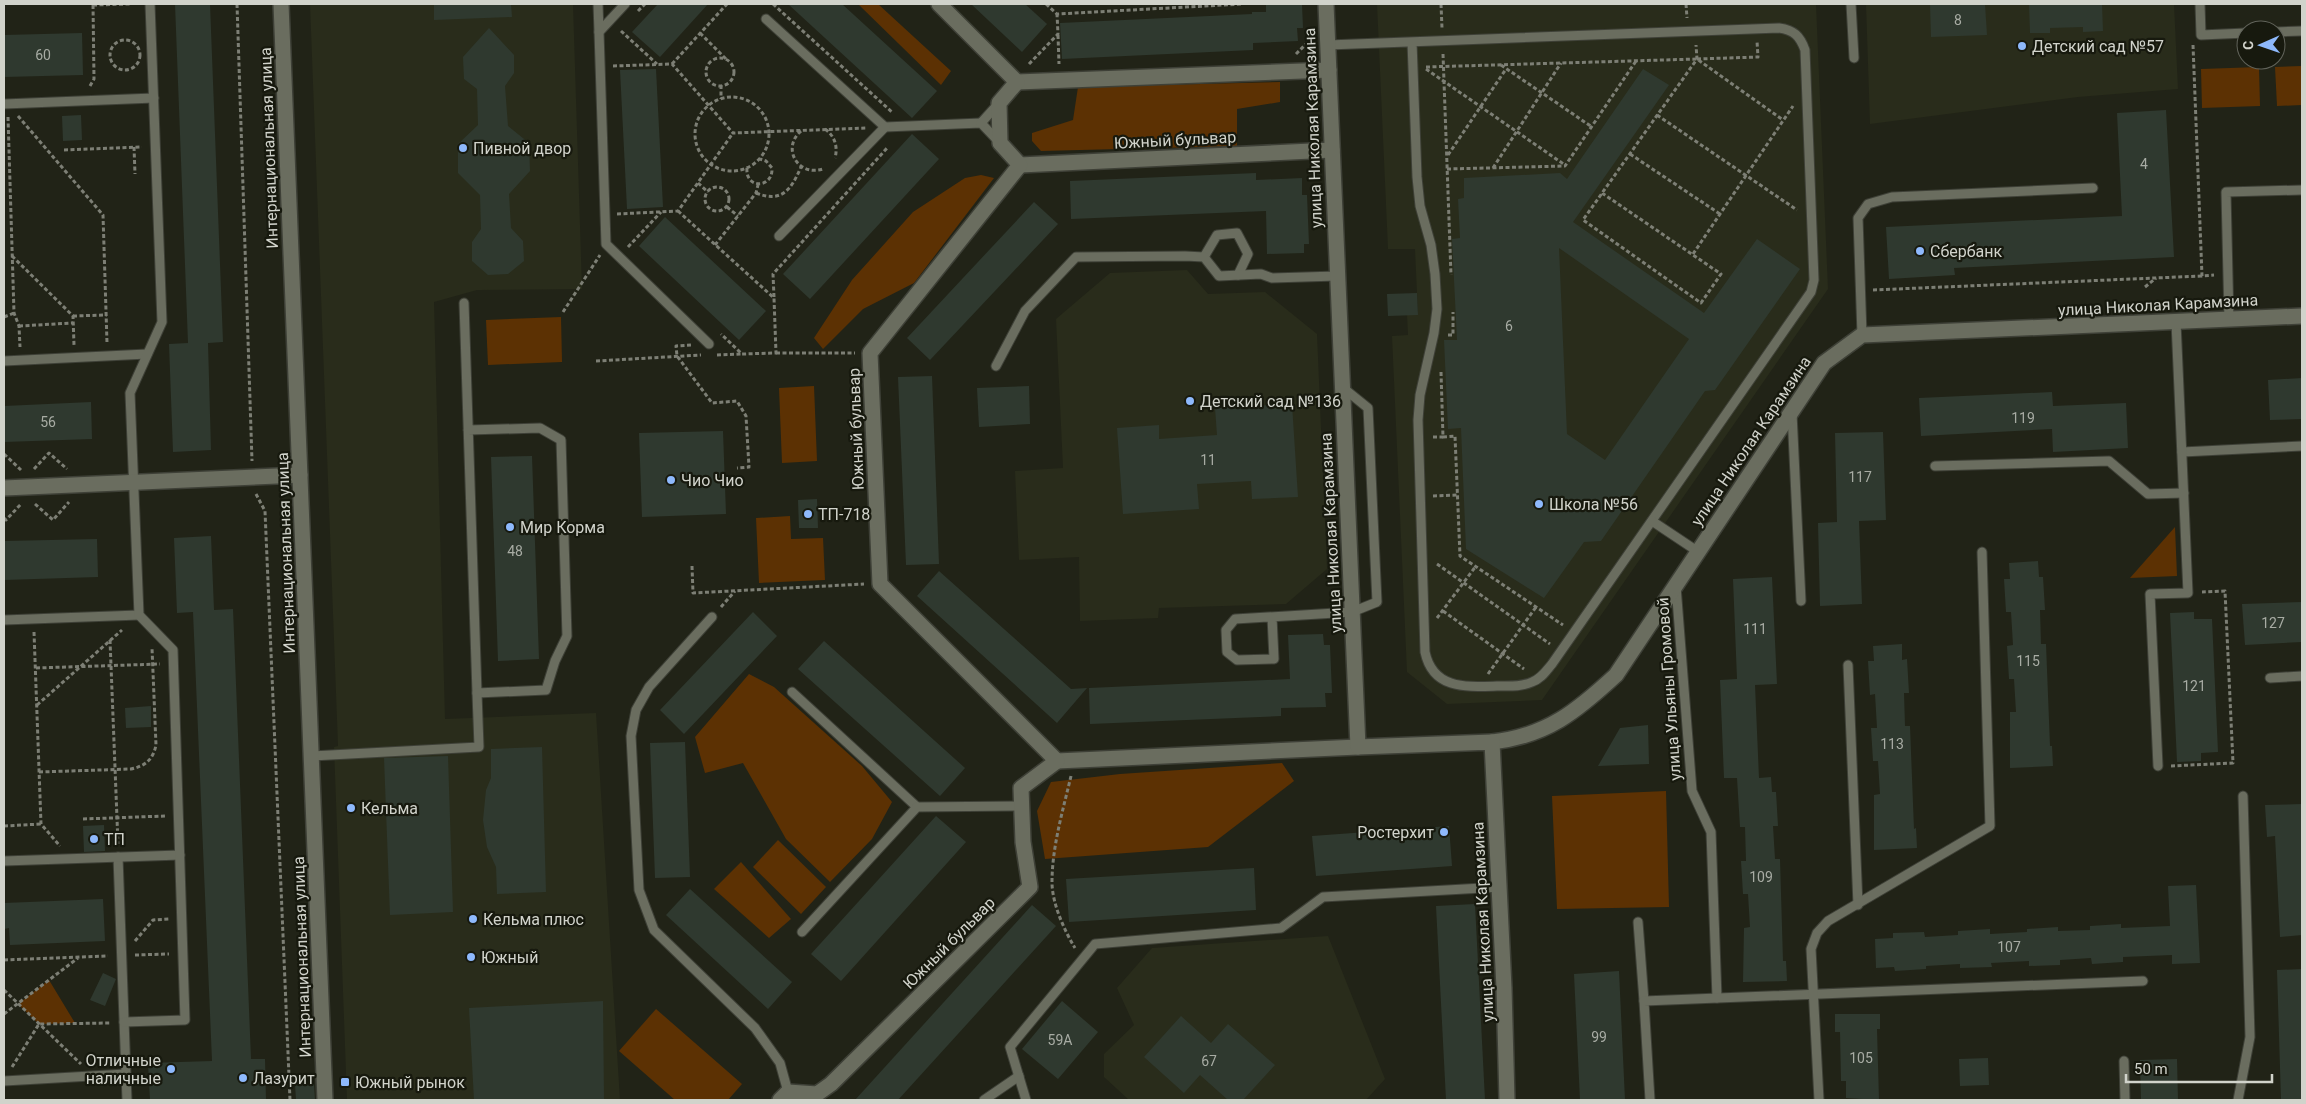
<svg xmlns="http://www.w3.org/2000/svg" width="2306" height="1104" viewBox="0 0 2306 1104" font-family="Roboto,sans-serif">
<style>
.built{fill:#292c1b}
.green{fill:#5c3103}
.building{fill:#2f392f;fill-rule:evenodd}
.lines{fill:none;stroke-linecap:round;stroke-linejoin:round}
.lane-casing{stroke:#3e4037;stroke-width:11}
.street-casing{stroke:#3e4037;stroke-width:18}
.secondary-casing{stroke:#3e4037;stroke-width:18}
.path{stroke:#7d7f75;stroke-width:3;stroke-dasharray:4 2.5;stroke-linecap:butt}
.lane{stroke:#6a6d5f;stroke-width:9}
.street{stroke:#6a6d5f;stroke-width:15}
.secondary{stroke:#6a6d5f;stroke-width:15}
.poi-dot{fill:#8eb9fc;stroke:#17190e;stroke-width:2}
.labels{text-anchor:middle;dominant-baseline:central;stroke-width:4.5;stroke-linejoin:round;paint-order:stroke}
.number-label{font-size:14px;fill:#a8aca4}
.poi-label{font-size:16px;fill:#d1d3cb;stroke:#17190e;text-anchor:start}
.street-label{font-size:16px;fill:#d1d3cb;stroke:#17190e}
</style>
<rect width="100%" height="100%" fill="#212317"/>
<g class="built">
<polygon points="310,4 573,4 582,289 477,290 434,302 445,719 596,713 620,1100 347,1100 334,747 338,746"/>
<polygon points="1377,4 1816,4 1828,289 1542,700 1447,704 1407,672 1392,336 1408,335 1407,315 1418,315 1415,249 1388,249"/>
<polygon points="1866,4 2174,4 2178,89 2078,97 1870,124"/>
<polygon points="1187,270 1208,294 1265,292 1317,334 1327,569 1286,604 1159,608 1158,618 1080,621 1079,557 1019,560 1015,471 1063,468 1056,319 1110,273"/>
<polygon points="1328,936 1385,1079 1366,1100 1129,1100 1104,1077 1104,1054 1134,1025 1117,988 1152,948"/>
</g>
<g class="green">
<polygon points="858,4 878,4 951,71 941,85"/>
<polygon points="2302,66 2302,105 2277,106 2275,67"/>
<polygon points="2259,67 2260,106 2202,108 2201,69"/>
<polygon points="1280,82 1280,102 1237,109 1237,146 1041,151 1032,141 1032,133 1073,120 1078,87"/>
<polygon points="981,175 994,178 914,283 863,309 823,349 814,338 852,280 913,212 965,178"/>
<polygon points="561,317 562,362 488,365 486,320"/>
<polygon points="814,386 817,461 782,463 779,388"/>
<polygon points="790,516 791,539 823,538 825,580 759,583 756,518"/>
<polygon points="2175,527 2177,576 2130,578"/>
<polygon points="749,674 774,687 862,766 892,802 872,839 830,882 786,839 743,763 705,773 695,737"/>
<polygon points="1282,763 1294,781 1208,847 1045,859 1037,811 1051,782 1120,774"/>
<polygon points="1666,791 1669,907 1557,909 1552,796"/>
<polygon points="778,840 826,887 801,914 753,867"/>
<polygon points="741,862 791,919 769,938 714,889"/>
<polygon points="49,980 75,1023 39,1024 18,1004"/>
<polygon points="656,1009 742,1084 728,1100 675,1100 619,1051"/>
</g>
<g class="building">
<polygon points="175,4 210,4 223,342 208,343 211,450 173,452 169,344 188,343"/>
<polygon points="434,4 511,4 512,17 434,20"/>
<polygon points="658,4 708,4 660,57 632,32"/>
<polygon points="788,4 842,4 937,91 912,118"/>
<polygon points="971,4 1025,4 1047,24 1022,52"/>
<polygon points="1266,4 1302,4 1303,28 1297,28 1298,41 1253,43 1253,50 1062,59 1060,23 1252,14 1252,12 1266,12"/>
<polygon points="1930,4 1985,4 1987,35 1931,37"/>
<polygon points="2029,4 2102,4 2103,31 2083,32 2083,27 2050,28 2050,33 2030,33"/>
<polygon points="489,28 514,55 514,73 505,86 508,126 529,143 530,171 509,194 511,228 523,241 524,261 508,274 488,275 472,261 472,242 481,229 480,195 458,173 458,144 478,125 477,89 464,79 463,57"/>
<polygon points="82,33 83,75 4,77 4,35"/>
<polygon points="656,69 663,207 627,209 620,70"/>
<path d="M1643 69 1669 85 1573 222 1704 313 1757 239 1800 269 1715 390 1705 391 1601 541 1584 542 1544 598 1466 549 1461 428 1448 429 1444 340H1457L1452 239 1460 238 1458 199 1464 198V178L1560 173 1567 179ZM1559 248 1689 339 1605 460 1567 434Z"/>
<polygon points="2166,110 2174,257 1954,268 1955,275 1889,279 1886,227 2122,216 2117,113"/>
<polygon points="81,115 82,140 63,141 62,116"/>
<polygon points="912,134 939,159 810,299 783,274"/>
<polygon points="1256,173 1256,180 1302,178 1302,195 1307,195 1309,244 1304,244 1304,253 1267,254 1266,211 1071,219 1070,181"/>
<polygon points="1034,202 1058,224 930,360 907,338"/>
<polygon points="665,217 766,311 739,340 639,246"/>
<polygon points="1417,293 1418,315 1388,316 1387,294"/>
<polygon points="932,376 939,564 906,565 898,377"/>
<polygon points="2302,378 2302,419 2270,420 2268,380"/>
<polygon points="1029,386 1030,424 979,427 977,388"/>
<polygon points="2052,392 2053,406 2126,403 2128,448 2053,452 2052,429 1921,436 1919,398"/>
<polygon points="91,402 92,439 4,442 4,406"/>
<polygon points="1292,404 1298,497 1252,499 1251,481 1197,484 1199,509 1123,514 1117,428 1159,425 1159,439 1217,435 1215,408"/>
<polygon points="723,431 726,514 642,517 639,433"/>
<polygon points="1883,432 1886,520 1859,521 1862,604 1820,606 1818,523 1837,522 1835,433"/>
<polygon points="532,456 539,659 498,661 491,457"/>
<polygon points="817,499 818,528 799,528 798,500"/>
<polygon points="211,536 214,610 233,609 251,1059 265,1059 266,1100 150,1100 148,1063 212,1061 193,612 177,613 174,538"/>
<polygon points="97,539 98,577 4,580 4,541"/>
<polygon points="2038,561 2039,577 2043,577 2045,610 2040,610 2041,644 2046,644 2050,746 2052,746 2053,766 2010,768 2010,712 2016,712 2014,679 2009,679 2007,646 2013,645 2011,612 2006,612 2004,579 2010,579 2009,563"/>
<polygon points="939,571 1071,689 1087,688 1057,723 917,596"/>
<polygon points="1772,577 1777,684 1755,685 1759,778 1771,777 1772,792 1776,792 1778,826 1773,826 1775,859 1780,859 1783,961 1786,961 1787,981 1743,982 1744,928 1750,927 1748,894 1743,894 1741,861 1746,861 1745,827 1740,827 1737,778 1724,778 1720,680 1737,679 1733,579"/>
<polygon points="2302,602 2302,642 2245,645 2242,604"/>
<polygon points="753,612 777,636 684,734 660,710"/>
<polygon points="2194,612 2194,619 2212,619 2218,752 2201,753 2201,761 2177,762 2170,613"/>
<polygon points="1323,634 1324,645 1330,645 1332,693 1325,693 1326,707 1281,708 1281,716 1090,724 1089,688 1290,679 1288,635"/>
<polygon points="824,641 965,768 940,796 798,669"/>
<polygon points="1902,644 1902,660 1907,659 1909,693 1904,693 1905,726 1910,726 1914,829 1916,828 1917,848 1874,850 1874,795 1880,794 1878,761 1873,761 1871,728 1877,728 1875,694 1870,695 1868,661 1874,661 1873,646"/>
<polygon points="151,706 151,727 126,728 125,708"/>
<polygon points="1648,725 1649,764 1598,766 1620,728"/>
<polygon points="685,742 690,877 655,878 650,743"/>
<polygon points="542,747 546,892 497,894 496,867 487,847 483,820 486,790 491,778 491,749"/>
<polygon points="448,756 453,912 390,915 384,758"/>
<polygon points="2302,804 2302,935 2280,937 2275,836 2267,837 2265,805"/>
<polygon points="936,816 966,842 841,981 811,954"/>
<polygon points="104,825 105,851 84,852 83,826"/>
<polygon points="1449,826 1452,866 1316,876 1312,836"/>
<polygon points="1254,868 1256,910 1069,922 1066,879"/>
<polygon points="2196,885 2200,963 2172,964 2172,955 2123,957 2123,962 2092,964 2091,958 2060,960 2060,965 2029,966 2029,961 1991,963 1992,967 1960,968 1960,964 1926,966 1926,969 1895,971 1894,967 1876,968 1875,939 1893,938 1893,933 1924,932 1925,937 1958,935 1958,931 1990,929 1990,934 2027,932 2027,929 2058,927 2058,931 2090,930 2090,926 2121,924 2121,928 2170,926 2168,886"/>
<polygon points="690,889 792,982 768,1009 666,915"/>
<polygon points="103,899 105,941 10,945 9,928 4,929 4,903"/>
<polygon points="1475,904 1485,1100 1446,1100 1436,906"/>
<polygon points="1032,905 1056,926 898,1100 855,1100"/>
<polygon points="2302,969 2302,1100 2281,1100 2277,970"/>
<polygon points="1619,971 1625,1100 1580,1100 1574,974"/>
<polygon points="103,973 116,979 105,1006 90,1000"/>
<polygon points="603,1001 604,1100 474,1100 469,1008"/>
<polygon points="1062,1001 1098,1032 1058,1079 1022,1049"/>
<polygon points="1835,1014 1880,1014 1880,1029 1877,1029 1879,1100 1846,1098 1846,1081 1841,1081 1840,1032 1835,1032"/>
<polygon points="1181,1016 1211,1043 1228,1024 1275,1065 1243,1100 1228,1100 1200,1075 1184,1093 1144,1057"/>
<polygon points="1988,1058 1989,1085 1960,1086 1959,1059"/>
<polygon points="2177,1059 2178,1100 2141,1100 2140,1060"/>
<polygon points="295,1084 314,1084 315,1100 296,1100"/>
</g>
<g class="lines">
<defs>
<g id="lane">
<polyline points="598,4 599,32"/>
<polyline points="625,4 599,32 606,244 709,344"/>
<polyline points="1851,4 1854,58"/>
<polyline points="2200,4 2201,35 2246,33"/>
<polyline points="766,19 885,127 981,123 1000,143"/>
<polyline points="2276,32 2302,31"/>
<path d="M1328 45 1779 28C1794 30 1800 36 1805 50L1814 280 1811 292 1552 664C1546 671 1541 679 1532 682 1521 687 1509 686 1497 686 1467 687 1433 690 1425 652L1418 420 1420 395 1434 333 1437 309 1435 274 1431 245 1420 206 1417 177 1412 42"/>
<polyline points="4,104 154,98"/>
<polyline points="981,123 999,103"/>
<polyline points="779,236 885,127"/>
<polyline points="1204,257 1217,235 1237,233 1248,254 1238,275"/>
<polyline points="464,303 477,693 546,690 555,661 567,636 561,440 540,428 468,430"/>
<polyline points="2229,320 2226,192 2302,190"/>
<polyline points="1862,335 1858,218 1868,204 1892,197 2093,188"/>
<polyline points="4,361 147,354"/>
<polyline points="996,366 1025,311 1076,257 1185,256 1204,257 1219,276 1261,274 1272,278 1337,276"/>
<polyline points="1792,413 1801,601"/>
<polyline points="2182,452 2302,446"/>
<polyline points="1935,466 2109,461 2148,494 2184,493"/>
<polyline points="1652,521 1697,551"/>
<polyline points="1676,586 1692,791 1711,832 1717,998"/>
<polyline points="712,617 649,687 636,710 631,736 639,890 654,930 755,1028 780,1063 788,1092"/>
<polyline points="1272,617 1274,659 1237,660 1227,652 1226,630 1235,619 1352,612 1377,602 1368,408 1342,387"/>
<polyline points="4,620 139,615"/>
<polyline points="1848,665 1858,905"/>
<polyline points="2270,678 2302,676"/>
<polyline points="792,692 917,807"/>
<polyline points="312,756 479,747 477,693"/>
<polyline points="2158,766 2150,594 2188,593 2176,322"/>
<polyline points="118,857 126,1074"/>
<polyline points="4,861 180,855"/>
<polyline points="1638,922 1644,1001"/>
<polyline points="802,932 917,807 1021,806"/>
<polyline points="124,1022 185,1020 173,650 139,615 130,393 162,322 150,4"/>
<polyline points="2124,1061 2125,1100"/>
<polyline points="4,1081 126,1074 127,1100"/>
<polyline points="984,1100 1019,1076"/>
<polyline points="1026,1100 1010,1047 1095,944 1281,928 1323,897 1500,887"/>
<polyline points="1650,1100 1644,1001 2143,981"/>
<polyline points="1819,1100 1811,949 1817,933 1828,921 1990,826 1982,552"/>
<polyline points="2238,1100 2250,1037 2243,796"/>
</g>
<g id="street">
<polyline points="1017,82 1329,70"/>
<polyline points="1020,165 1332,150"/>
<polyline points="4,488 300,475"/>
<path d="M1492 742C1547 736 1577 711 1616 675L1824 363 1862 335 2302 316"/>
<polyline points="1057,761 1358,747"/>
<polyline points="780,1100 788,1092 817,1094 831,1084 1030,887 1023,842 1021,788 1057,761 880,584 870,353 1020,165 1000,143 999,103 1017,82 939,4"/>
</g>
<g id="secondary">
<polyline points="281,4 325,1100"/>
<polyline points="1326,4 1358,747 1492,742 1504,988 1507,1100"/>
</g>
</defs>
<use href="#lane" class="lane-casing"/>
<use href="#street" class="street-casing"/>
<use href="#secondary" class="secondary-casing"/>
<g class="path">
<polyline points="237,4 252,461"/>
<polyline points="773,4 893,113"/>
<polyline points="1046,4 1057,14 1242,4"/>
<polyline points="1441,4 1442,28"/>
<polyline points="1686,4 1687,18"/>
<polyline points="93,5 130,4"/>
<polyline points="638,11 645,4"/>
<polyline points="621,31 657,64"/>
<polyline points="700,33 726,59"/>
<polyline points="1058,35 1059,64"/>
<circle cx="125" cy="55" r="15"/>
<polyline points="2193,45 2202,276 2214,275"/>
<polyline points="1296,54 1311,39"/>
<polyline points="1443,54 1451,275"/>
<circle cx="720" cy="72" r="14"/>
<polyline points="1697,59 1758,57 1757,41"/>
<polyline points="672,64 727,4"/>
<polyline points="1029,64 1058,34 1057,14"/>
<polyline points="1501,65 1592,127"/>
<polyline points="613,66 672,64 733,133 866,128"/>
<polyline points="1426,67 1697,59 1783,120"/>
<polyline points="1426,69 1565,165"/>
<polyline points="721,85 721,99"/>
<polyline points="90,86 94,79 93,4"/>
<circle cx="732" cy="134" r="37"/>
<polyline points="1657,115 1797,210"/>
<polyline points="18,116 103,215 107,343"/>
<polyline points="8,117 14,313 19,326 20,347"/>
<path d="M825 129C835 136 838 147 835 158"/>
<path d="M801 131C781 148 798 177 823 169"/>
<polyline points="134,147 135,174"/>
<polyline points="64,150 142,147"/>
<polyline points="1630,154 1720,214"/>
<polyline points="1448,155 1506,69"/>
<path d="M747 168C745 189 773 189 772 168L766 161 760 159"/>
<polyline points="1493,168 1561,63"/>
<polyline points="1447,169 1565,166 1636,61"/>
<polyline points="698,183 708,192"/>
<circle cx="717" cy="199" r="12"/>
<path d="M756 193C782 203 791 190 801 167"/>
<polyline points="1602,193 1721,274 1701,303 1583,220 1697,59 1696,45"/>
<polyline points="727,207 738,216"/>
<polyline points="678,211 774,298 776,353 742,354 721,334"/>
<polyline points="617,214 678,211 733,133"/>
<polyline points="715,245 756,193 758,185"/>
<polyline points="628,247 661,212"/>
<polyline points="1693,254 1793,106"/>
<polyline points="12,256 73,316 74,345"/>
<polyline points="2145,287 2156,278"/>
<polyline points="1873,290 2202,276"/>
<polyline points="774,297 773,274 888,147"/>
<polyline points="563,312 600,255"/>
<polyline points="73,316 107,315"/>
<polyline points="4,317 14,313"/>
<polyline points="19,326 73,323"/>
<polyline points="1448,335 1453,335 1453,312"/>
<polyline points="691,345 676,346 677,356 712,403 737,401 746,416 749,467 737,468"/>
<polyline points="776,353 855,353"/>
<polyline points="717,355 741,354"/>
<polyline points="596,361 701,355"/>
<polyline points="1441,372 1443,437 1455,436 1460,556 1563,625"/>
<polyline points="1433,437 1443,437"/>
<polyline points="4,454 21,470"/>
<polyline points="34,469 49,453 67,469"/>
<polyline points="256,494 265,511 290,1100"/>
<polyline points="1433,496 1458,495"/>
<polyline points="35,504 53,520 69,502"/>
<polyline points="4,518 6,520 21,504"/>
<polyline points="1437,564 1550,644"/>
<polyline points="692,566 693,593 864,584"/>
<polyline points="721,607 735,591"/>
<polyline points="1443,611 1524,669"/>
<polyline points="1437,618 1476,566"/>
<polyline points="34,632 41,824 60,846"/>
<polyline points="110,640 118,844"/>
<polyline points="36,668 160,664"/>
<polyline points="1488,674 1536,607"/>
<polyline points="37,705 122,630"/>
<polyline points="2171,766 2233,763 2225,591 2202,592"/>
<path d="M39 772 131 769C145 766 153 760 156 745L152 648"/>
<path d="M1071 776C1063 810 1052 847 1052 882 1052 903 1064 930 1075 948"/>
<polyline points="83,819 165,816"/>
<polyline points="4,826 41,824"/>
<polyline points="135,941 153,920 169,919"/>
<polyline points="135,955 169,954"/>
<polyline points="4,960 108,956"/>
<polyline points="4,990 81,1064"/>
<polyline points="4,1014 78,958"/>
<polyline points="12,1067 39,1024 110,1023"/>
</g>
<use href="#lane" class="lane"/>
<use href="#street" class="street"/>
<use href="#secondary" class="secondary"/>
</g>
<g class="poi-dot">
<circle cx="2022" cy="46" r="5"/>
<circle cx="463" cy="148" r="5"/>
<circle cx="1920" cy="251" r="5"/>
<circle cx="1190" cy="401" r="5"/>
<circle cx="671" cy="480" r="5"/>
<circle cx="1539" cy="504" r="5"/>
<circle cx="808" cy="514" r="5"/>
<circle cx="510" cy="527" r="5"/>
<circle cx="351" cy="808" r="5"/>
<circle cx="1444" cy="832" r="5"/>
<circle cx="94" cy="839" r="5"/>
<circle cx="473" cy="919" r="5"/>
<circle cx="471" cy="957" r="5"/>
<circle cx="171" cy="1069" r="5"/>
<circle cx="243" cy="1078" r="5"/>
<rect x="340" y="1077" width="10" height="10" rx="2.5"/>
</g>
<g class="labels">
<g class="number-label">
<text x="1958" y="20">8</text>
<text x="43" y="55">60</text>
<text x="2144" y="164">4</text>
<text x="1509" y="326">6</text>
<text x="2023" y="418">119</text>
<text x="48" y="422">56</text>
<text x="1208" y="460">11</text>
<text x="1860" y="477">117</text>
<text x="515" y="551">48</text>
<text x="2273" y="623">127</text>
<text x="1755" y="629">111</text>
<text x="2028" y="661">115</text>
<text x="2194" y="686">121</text>
<text x="1892" y="744">113</text>
<text x="1761" y="877">109</text>
<text x="2009" y="947">107</text>
<text x="1599" y="1037">99</text>
<text x="1060" y="1040">59А</text>
<text x="1861" y="1058">105</text>
<text x="1209" y="1061">67</text>
</g>
<g class="poi-label">
<text x="2032" y="46">Детский сад №57</text>
<text x="473" y="148">Пивной двор</text>
<text x="1930" y="251">Сбербанк</text>
<text x="1200" y="401">Детский сад №136</text>
<text x="681" y="480">Чио Чио</text>
<text x="1549" y="504">Школа №56</text>
<text x="818" y="514">ТП-718</text>
<text x="520" y="527">Мир Корма</text>
<text x="361" y="808">Кельма</text>
<text x="1434" y="832" text-anchor="end">Ростерхит</text>
<text x="104" y="839">ТП</text>
<text x="483" y="919">Кельма плюс</text>
<text x="481" y="957">Южный</text>
<text x="161" y="1060" text-anchor="end">Отличные<tspan x="161" dy="18">наличные</tspan></text>
<text x="253" y="1078">Лазурит</text>
<text x="355" y="1082">Южный рынок</text>
</g>
<g class="street-label">
<text transform="translate(1313 128) rotate(-92)">улица Николая Карамзина</text>
<text transform="translate(1175 140) rotate(-3)">Южный бульвар</text>
<text transform="translate(269 148) rotate(-92)">Интернациональная улица</text>
<text transform="translate(2158 305) rotate(-3)">улица Николая Карамзина</text>
<text transform="translate(856 429) rotate(-92)">Южный бульвар</text>
<text transform="translate(1751 441) rotate(-56)">улица Николая Карамзина</text>
<text transform="translate(1331 533) rotate(-93)">улица Николая Карамзина</text>
<text transform="translate(286 553) rotate(-92)">Интернациональная улица</text>
<text transform="translate(1669 689) rotate(-94)">улица Ульяны Громовой</text>
<text transform="translate(1483 922) rotate(-93)">улица Николая Карамзина</text>
<text transform="translate(949 943) rotate(-45)">Южный бульвар</text>
<text transform="translate(302 957) rotate(-92)">Интернациональная улица</text>
</g>
</g>
<rect width="2306" height="1104" fill="none" stroke="#d1d3cb" stroke-width="10"/>
<g transform="translate(2261 45) rotate(268)"><circle r="24" fill="#17190e" stroke="#61635a"/>
<path d="M0-4L9 19L0 12L-9 19Z" fill="#8eb9fc"/>
<text y="-8" font-size="14" font-weight="bold" text-anchor="middle" fill="#d1d3cb">С</text>
</g>
<path d="M2126 1074v8h146v-8" fill="none" stroke="#d1d3cb" stroke-width="2.5"/>
<text x="2134" y="1074" font-size="15" fill="#d1d3cb" stroke="#17190e" stroke-width="4" paint-order="stroke">50 m</text>
</svg>
